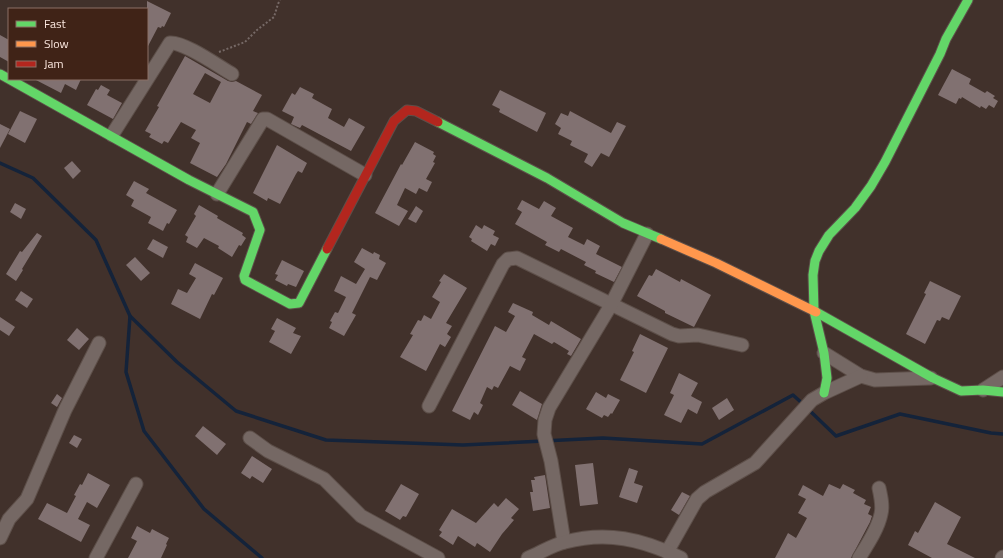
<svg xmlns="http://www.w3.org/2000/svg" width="1003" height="558" viewBox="0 0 1003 558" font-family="'Titillium Web',sans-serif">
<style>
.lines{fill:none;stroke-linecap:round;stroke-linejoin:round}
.stream{stroke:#14233a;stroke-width:3.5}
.building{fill:#817171;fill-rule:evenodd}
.street-casing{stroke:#5d4f49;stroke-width:15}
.fast-casing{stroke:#5d4f49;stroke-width:11}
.slow-casing{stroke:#5d4f49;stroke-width:11}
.jam-casing{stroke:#5d4f49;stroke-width:11}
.path{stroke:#766966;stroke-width:2;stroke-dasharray:2 2;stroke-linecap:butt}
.street{stroke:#756864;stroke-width:13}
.fast{stroke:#63d668;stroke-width:9}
.slow{stroke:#ff974d;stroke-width:9}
.jam{stroke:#b3261e;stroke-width:9}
</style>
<rect width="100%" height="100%" fill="#41312b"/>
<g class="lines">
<g class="stream">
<polyline points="0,163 33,178 96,240 130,316 177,362 236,411 326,440 463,445 603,438 702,444 793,395 803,404"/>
<polyline points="130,316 126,372 144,431 204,509 262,558"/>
<polyline points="808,409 836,436 900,414 991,433 1003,434"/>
</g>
</g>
<g class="building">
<polygon points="147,1 171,13 164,27 162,26 161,28 158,27 147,48"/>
<polygon points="0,35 9,40 9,62 0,57"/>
<path d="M185 56 228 81 232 82 236 81 262 95 253 111 258 113 251 124 247 122 226 164 217 177 190 163 200 143 191 138 196 130 181 122 168 143 164 141 162 144 149 137 151 134 145 131 159 107 157 106ZM205 73 221 82 210 103 193 94Z"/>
<polygon points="952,69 971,79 969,84 985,93 987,91 995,96 993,98 998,101 994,108 989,105 986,109 981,106 980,108 962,97 961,99 959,98 956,104 938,95"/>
<polygon points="34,79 81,79 76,90 65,84 61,93"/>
<polygon points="101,85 110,90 107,95 122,103 113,119 87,105 96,89 98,90"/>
<polygon points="300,87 314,94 312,98 332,109 328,118 344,127 349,118 365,127 351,151 302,125 300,128 291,124 294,117 282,111 292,93 295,95"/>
<polygon points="500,90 546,113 537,132 499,112 500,109 492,105"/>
<polygon points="20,111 37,119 25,143 8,134"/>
<polygon points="570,111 611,133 617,122 626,126 609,157 601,153 592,167 584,162 588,154 570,145 572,141 558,134 561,128 555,124 561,113 568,116"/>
<polygon points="0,124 10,129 0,148"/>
<polygon points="415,142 434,152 433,154 436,156 433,162 435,163 426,179 432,182 427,192 419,188 416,194 405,188 397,205 408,211 399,226 375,213 401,164 402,165"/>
<polygon points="277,145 307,163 302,173 298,171 296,174 280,204 268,198 267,201 253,193"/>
<polygon points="72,161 81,171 73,179 64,168"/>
<polygon points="134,181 149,189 146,193 177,210 169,224 167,223 163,231 148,223 151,217 131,206 134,200 126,195"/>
<polygon points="522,200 539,209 544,201 556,208 551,216 573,228 568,237 584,245 587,239 600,246 596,254 622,267 614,282 595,273 596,271 584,265 586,262 561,249 559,252 545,245 547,242 515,224 522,212 517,209"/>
<polygon points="15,203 26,209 21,219 10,212"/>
<polygon points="199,205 218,216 217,218 243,233 242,235 246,238 241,246 239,245 232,257 218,248 219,246 204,238 197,248 186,242 188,237 185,235 196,216 194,214"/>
<polygon points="416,206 423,211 416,223 408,219"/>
<polygon points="476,225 482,229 484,225 495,231 493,235 499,238 495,246 491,244 487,251 471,241 472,239 469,237"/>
<polygon points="37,233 42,236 22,269 23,270 16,281 6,274 20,251 22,252"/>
<polygon points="153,239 168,247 163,258 147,249"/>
<polygon points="362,248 373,254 374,252 380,255 379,259 386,263 377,280 370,277 352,313 356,315 344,336 329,328 332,322 330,321 335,312 338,313 346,297 334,291 341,276 356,284 365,269 354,262"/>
<polygon points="135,257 150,273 141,281 126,265"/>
<polygon points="282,260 304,271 296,287 288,284 287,286 275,280 278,275 275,274"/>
<polygon points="195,263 223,278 214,295 212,294 200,319 171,304 178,289 187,293 196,278 189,274"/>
<polygon points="656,269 680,282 681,279 711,295 694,327 665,313 665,311 637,296 649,275 652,276"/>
<polygon points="444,274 467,288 446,323 452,326 447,334 451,337 445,347 440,344 426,371 400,357 413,335 410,334 418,320 421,321 424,315 431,319 440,302 432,297 441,282 439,281"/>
<polygon points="930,281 961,296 949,320 942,317 940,321 937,320 925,344 906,334 926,294 924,293"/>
<polygon points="21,291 33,299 27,308 15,300"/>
<polygon points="513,303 533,312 532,315 549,325 551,321 581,339 571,356 567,354 569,351 554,342 552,344 534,334 522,357 526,359 520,371 510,366 498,388 494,386 492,390 487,387 480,403 483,405 478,415 474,412 470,420 452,411 495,326 506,332 515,316 508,312"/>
<polygon points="0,317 15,327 9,336 0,330"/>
<polygon points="277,318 296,328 293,333 301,336 291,354 269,342 275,331 271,329"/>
<polygon points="77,328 89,339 79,350 67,340"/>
<polygon points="640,334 668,348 646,393 620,380 634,352 632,351"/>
<polygon points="679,373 698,383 691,396 702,402 697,414 688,409 681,423 664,415 674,395 670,393"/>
<polygon points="520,391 542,404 537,420 512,405"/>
<polygon points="596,392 606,398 608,394 620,400 612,414 611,413 608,417 604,415 602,418 586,409"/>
<polygon points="57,394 62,398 57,407 51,403"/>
<polygon points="727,398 734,410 719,420 712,408"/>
<polygon points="203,426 226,444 217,455 195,436"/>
<polygon points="74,435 82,439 77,448 69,443"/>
<polygon points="252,456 272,469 263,483 252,476 250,479 241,473"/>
<polygon points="593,463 598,504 580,506 575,465"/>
<polygon points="629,468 638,471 634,483 643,486 637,503 619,497"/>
<polygon points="88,473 110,485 97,508 87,502 78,519 90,525 81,542 38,519 47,503 67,513 76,496 74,495 80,484 82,485"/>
<polygon points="545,475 550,508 533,511 530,492 533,492 531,480 535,480 534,477"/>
<polygon points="401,484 419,494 406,517 403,516 400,520 385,511"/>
<polygon points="829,484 840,489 843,484 855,490 853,493 866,500 864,504 871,507 868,514 872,516 870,522 851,558 775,558 788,533 796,538 807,518 798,513 806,499 798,495 803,485 823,496"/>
<polygon points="682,492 690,496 679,515 671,510"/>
<polygon points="506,498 519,509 511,518 514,520 502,534 490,552 477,543 475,547 458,536 453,545 439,536 442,532 439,530 452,509 476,523 494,503 498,507"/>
<polygon points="935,502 961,517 947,544 975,558 932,558 908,545 915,531 918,533"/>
<polygon points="137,526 150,533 152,529 169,538 166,544 167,545 161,558 128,558 137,541 131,538"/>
</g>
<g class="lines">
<defs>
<g id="street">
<path d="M112 135 170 43C185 42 218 66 232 74"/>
<polyline points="217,194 263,119 267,119 365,175"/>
<polyline points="824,353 861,376 875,380 931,378"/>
<polyline points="983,390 1003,377"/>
<polyline points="429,406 503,264 508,259 517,258 672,334 679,336 698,335 742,345"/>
<polyline points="250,438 268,451 324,479 361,516 438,558"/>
<polyline points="0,538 9,519 27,499 65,410 99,343"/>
<polyline points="564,542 551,461 544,434 545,420 549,408 611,305 647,234"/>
<polyline points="667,552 697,499 705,492 755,463 812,400 824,393 861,376"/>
<polyline points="96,558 136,484"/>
<path d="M528 558C540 553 552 545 565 542 607 531 642 539 681 558"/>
<path d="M859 558C867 545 878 529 881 514 883 506 881 497 879 488"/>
<polyline points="1002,558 1003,557"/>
</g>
<g id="fast">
<polyline points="0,74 189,180 253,212 260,230 244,276 245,280 290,304 299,303 327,249"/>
<polyline points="438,122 547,178 623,223 661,239"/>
<polyline points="816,312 933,378 961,391 983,390 1003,392"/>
<polyline points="824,393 827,378 824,353 814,311 813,275 815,261 819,251 829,235 855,208 871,186 885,162 940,54 946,39 968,0"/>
</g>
<polyline id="slow" points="661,239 716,263 816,312"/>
<polyline id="jam" points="327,249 394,121 407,110 416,111 438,122"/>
</defs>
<use href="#street" class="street-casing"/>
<use href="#fast" class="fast-casing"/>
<use href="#slow" class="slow-casing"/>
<use href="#jam" class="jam-casing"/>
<polyline class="path" points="219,52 245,42 257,30 274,17 278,4 280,0"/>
<use href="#street" class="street"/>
<use href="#fast" class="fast"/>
<use href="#slow" class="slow"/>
<use href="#jam" class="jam"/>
</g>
<rect x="8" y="8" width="140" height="72" fill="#402317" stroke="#8b7167"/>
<rect x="16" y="21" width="20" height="6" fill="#63d668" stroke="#8b7167"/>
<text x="44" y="28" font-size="12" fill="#fbe7df">Fast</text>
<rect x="16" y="41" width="20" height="6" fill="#ff974d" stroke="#8b7167"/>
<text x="44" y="48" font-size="12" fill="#fbe7df">Slow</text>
<rect x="16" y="61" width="20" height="6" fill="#b3261e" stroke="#8b7167"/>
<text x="44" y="68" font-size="12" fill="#fbe7df">Jam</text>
</svg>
